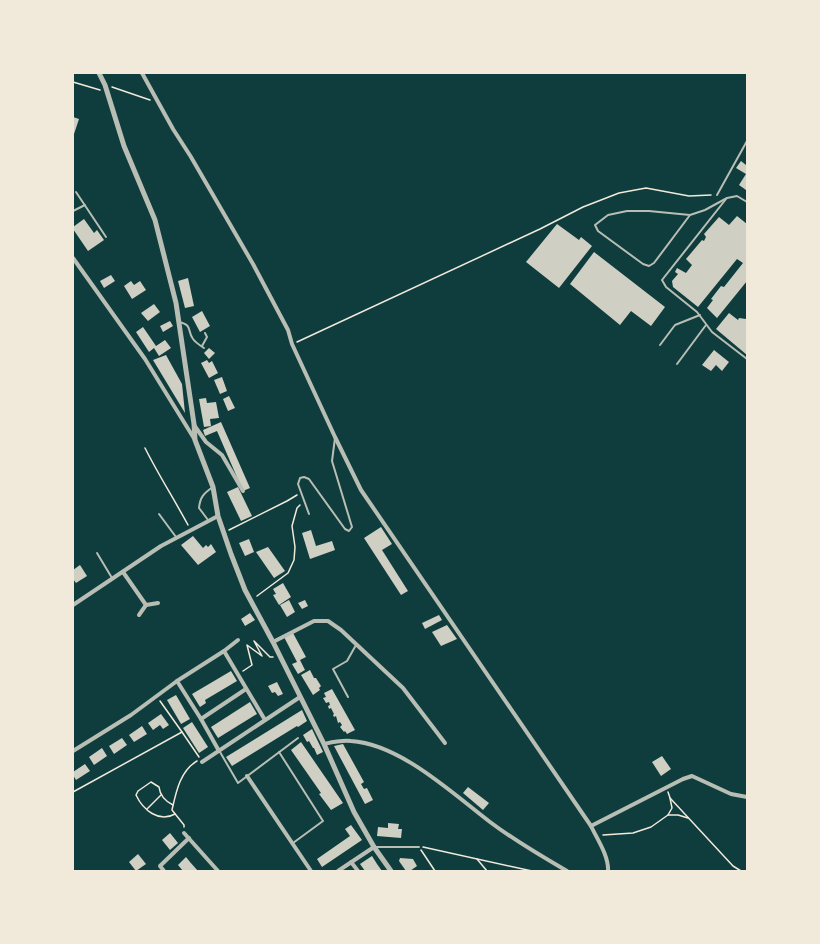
<svg xmlns="http://www.w3.org/2000/svg" width="820" height="944" viewBox="0 0 820 944" font-family="Rubik,sans-serif">
<style>
.building{fill:#cfcfc3}
.lines{fill:none;stroke-linecap:round;stroke-linejoin:round}
.path{stroke:#f1e9da;stroke-width:1.5}
.service{stroke:#b8beb3;stroke-width:2}
.minor{stroke:#b8beb3;stroke-width:4}
.tertiary{stroke:#b8beb3;stroke-width:5}
</style>
<rect width="100%" height="100%" fill="#0f3d3e"/>
<g class="building">
<polygon points="73,117 79,119 73,137"/>
<polygon points="741,161 746,165 747,164 746,190 739,185 746,174 736,168"/>
<polygon points="737,216 747,224 747,281 717,318 707,308 713,300 711,299 721,286 724,287 743,263 737,259 698,307 673,287 672,281 678,274 675,272 677,268 686,273 692,265 686,259 702,240 704,241 706,237 704,234 719,217 729,225"/>
<polygon points="84,219 94,233 97,230 104,240 88,251 73,229 73,227"/>
<polygon points="557,224 579,240 581,237 592,246 559,288 526,262"/>
<polygon points="594,252 665,307 651,326 631,311 620,325 570,284"/>
<polygon points="111,275 115,281 104,288 100,281"/>
<polygon points="188,278 194,306 185,308 178,281"/>
<polygon points="131,281 134,285 140,281 146,290 132,299 124,286"/>
<polygon points="154,304 160,312 148,321 141,313"/>
<polygon points="202,311 210,326 200,332 192,317"/>
<polygon points="729,313 738,320 739,318 746,319 747,317 747,355 716,329"/>
<polygon points="170,321 173,326 163,332 160,326"/>
<polygon points="143,327 156,346 165,340 171,348 159,356 154,348 149,352 136,332"/>
<polygon points="209,348 215,353 209,359 204,353"/>
<polygon points="714,350 729,362 722,371 716,365 711,371 702,365"/>
<polygon points="166,355 182,384 185,413 153,360"/>
<polygon points="207,360 209,363 212,361 218,373 209,378 201,363"/>
<polygon points="222,377 227,391 220,394 214,380"/>
<polygon points="229,396 235,408 228,411 223,399"/>
<polygon points="206,398 207,403 216,402 219,418 210,419 211,426 204,427 199,399"/>
<polygon points="221,422 250,488 243,491 217,431 205,436 203,430"/>
<polygon points="238,487 252,516 241,521 227,492"/>
<polygon points="381,527 392,544 382,550 408,591 401,595 364,538"/>
<polygon points="311,530 316,546 332,541 335,550 310,559 302,533"/>
<polygon points="193,536 203,548 206,545 208,547 211,544 216,552 198,565 181,545"/>
<polygon points="249,539 254,552 245,556 239,543"/>
<polygon points="268,547 285,571 274,578 256,552"/>
<polygon points="80,565 87,576 76,583 73,579 73,570"/>
<polygon points="283,583 291,597 279,605 273,595 276,594 273,589"/>
<polygon points="289,600 295,612 287,617 280,605"/>
<polygon points="305,600 308,606 302,609 298,603"/>
<polygon points="250,613 255,620 245,626 241,619"/>
<polygon points="439,615 442,620 425,629 422,623"/>
<polygon points="447,625 457,639 441,646 432,632"/>
<polygon points="293,633 306,657 300,660 305,670 298,674 292,664 297,662 284,637"/>
<polygon points="310,670 314,678 316,678 321,686 319,688 320,690 313,695 301,675"/>
<polygon points="231,671 237,681 205,700 206,703 200,707 192,694"/>
<polygon points="277,682 283,694 278,696 275,692 272,693 268,686"/>
<polygon points="332,689 355,730 347,734 345,731 344,732 340,727 342,725 340,722 338,723 336,716 334,717 333,715 334,714 331,708 329,709 328,706 330,705 329,702 326,703 323,698 326,697 324,693"/>
<polygon points="176,695 190,719 181,724 167,700"/>
<polygon points="250,702 257,714 218,738 211,727"/>
<polygon points="302,710 307,721 298,727 297,726 232,766 226,757"/>
<polygon points="161,714 169,725 163,729 160,725 153,730 148,723"/>
<polygon points="192,722 208,747 199,753 183,728"/>
<polygon points="142,726 147,734 134,742 129,735"/>
<polygon points="312,729 323,752 317,755 314,748 313,748 309,741 307,742 303,735"/>
<polygon points="122,738 127,745 114,754 109,746"/>
<polygon points="301,742 343,803 331,810 319,794 321,793 291,750"/>
<polygon points="343,744 364,782 361,784 364,789 367,788 373,800 365,804 334,746"/>
<polygon points="102,748 107,756 94,765 89,757"/>
<polygon points="662,756 671,769 661,776 652,762"/>
<polygon points="85,764 90,771 76,780 73,775 73,772"/>
<polygon points="468,787 489,803 483,810 463,793"/>
<polygon points="388,823 399,824 398,829 402,829 401,838 377,836 378,827 388,828"/>
<polygon points="351,825 362,840 322,867 317,859 350,836 345,829"/>
<polygon points="170,833 178,843 170,850 162,840"/>
<polygon points="138,854 146,864 136,871 129,862"/>
<polygon points="372,856 377,864 382,871 365,871 360,864"/>
<polygon points="186,857 190,862 198,871 183,871 178,865"/>
<polygon points="400,858 413,859 417,866 410,871 406,871 399,861"/>
</g>
<g class="lines">
<g class="path">
<polyline points="73,82 100,90"/>
<polyline points="112,87 150,100"/>
<polyline points="297,342 540,229 583,207 619,193 646,188 689,196 711,195"/>
<path d="M145 448C158 474 174 499 188 525"/>
<polyline points="229,530 287,501 297,495"/>
<polyline points="257,596 288,573 294,560 295,547 292,526 297,508 300,505"/>
<polyline points="243,671 252,665 247,645 262,656 254,641 270,657 273,657"/>
<polyline points="160,701 182,732"/>
<polyline points="73,792 182,732 199,757"/>
<polyline points="668,792 670,798 733,866 741,871"/>
<path d="M173 805C165 801 160 796 159 787L151 782 138 791 136 795C143 810 159 823 175 814"/>
<polyline points="147,809 161,795"/>
<polyline points="668,815 672,808 670,798"/>
<path d="M184 827V825L172 810C176 792 180 771 197 761"/>
<polyline points="603,835 633,833 651,827 668,815 678,815 688,818"/>
<polyline points="423,847 532,871"/>
<polyline points="421,850 435,871"/>
<polyline points="477,859 487,871"/>
</g>
<g class="service">
<polyline points="76,192 106,237"/>
<polyline points="717,195 747,141"/>
<polyline points="726,199 662,280 666,287 697,312 712,332 747,359"/>
<polyline points="73,211 85,205"/>
<polyline points="690,215 654,263 649,266 643,264 598,231 595,225 608,215 627,211 649,211 690,215 705,210 727,198 737,196 747,202"/>
<path d="M179 322C193 325 187 331 193 339 196 343 201 346 204 348"/>
<polyline points="660,345 675,325 700,315"/>
<polyline points="202,346 207,337 205,333"/>
<polyline points="677,364 706,325"/>
<polyline points="159,514 176,537"/>
<polyline points="309,514 298,484 300,478 304,477 309,479 345,529 349,531 352,527 332,461 335,438"/>
<path d="M208 520 199 508C200 497 204 493 213 487"/>
<polyline points="97,553 112,578"/>
<polyline points="348,697 333,669 347,661 356,645"/>
<polyline points="220,752 238,783 298,738"/>
<polyline points="279,752 323,821 293,843"/>
<polyline points="375,847 419,847"/>
</g>
<g class="minor">
<path d="M142 73 173 129 191 157 253 264 288 330 292 344 335 437 361 490 591 826C597 839 609 856 608 871"/>
<polyline points="73,258 145,359 195,440"/>
<polyline points="194,425 206,442 222,455 243,491"/>
<polyline points="123,572 146,605"/>
<polyline points="73,605 161,546 218,516"/>
<polyline points="139,615 146,605 158,603"/>
<polyline points="273,642 314,621 328,621 341,630 403,688 445,743"/>
<polyline points="224,651 238,640"/>
<polyline points="177,681 201,719 219,751"/>
<polyline points="201,719 246,689"/>
<path d="M324 744C333 742 341 740 351 741 400 744 452 793 490 822 514 840 541 856 567 871"/>
<polyline points="73,751 131,715 177,681 224,651 265,720"/>
<polyline points="202,762 300,697"/>
<polyline points="247,776 311,871"/>
<polyline points="591,826 683,779 692,776 731,794 747,797"/>
<polyline points="184,833 218,871"/>
<polyline points="351,862 358,871"/>
<polyline points="164,871 160,866 189,838"/>
<polyline points="338,871 374,847"/>
</g>
<polyline class="tertiary" points="99,73 105,85 124,146 155,220 176,303 194,424 195,440 213,487 218,516 231,554 245,590 273,642 324,744 354,812 374,847 391,871"/>
</g>
<rect width="820" height="944" fill="none" stroke="#f1e9da" stroke-width="148"/>
</svg>
